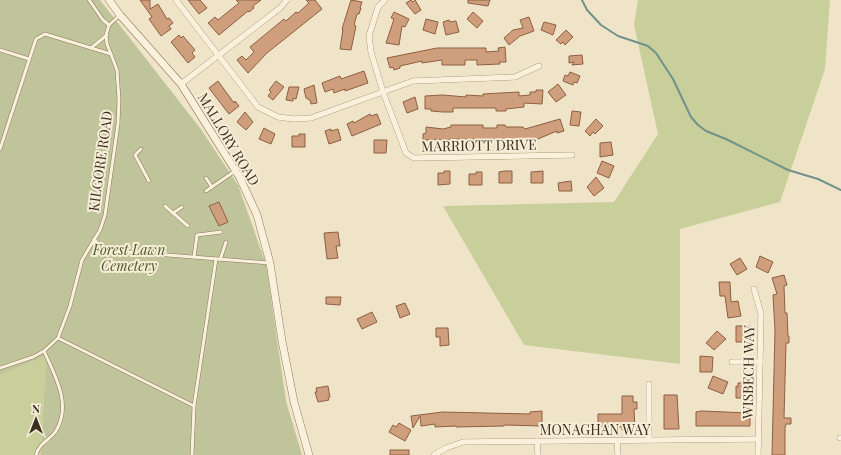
<svg xmlns="http://www.w3.org/2000/svg" width="841" height="455" viewBox="0 0 841 455" font-family="'Playfair Display',serif">
<style>
.green{fill:#c9cf9b}
.cemetery{fill:#bfc49a}
.lines{fill:none;stroke-linecap:round;stroke-linejoin:round}
.stream{stroke:#6f938a;stroke-width:2}
.building{fill:#cf9f7d;stroke:#8d5f41}
.service-casing{stroke:#8d765c;stroke-width:4}
.minor-casing{stroke:#8d765c;stroke-width:6}
.tertiary-casing{stroke:#8d765c;stroke-width:8}
.service{stroke:#faf1dc;stroke-width:3}
.minor{stroke:#faf1dc;stroke-width:5.5}
.tertiary{stroke:#faf1dc;stroke-width:7}
.labels{text-anchor:middle;dominant-baseline:central;stroke-width:4;stroke-linejoin:round;paint-order:stroke}
.street-label{font-size:14px;fill:#3d2e20;stroke:#f7eed8}
.park-label{font-size:14px;font-style:italic;fill:#4d5a26;stroke:#f7eed8}
</style>
<rect width="100%" height="100%" fill="#f0e4c8"/>
<g class="green">
<polygon points="638,0 830,0 825,69 780,202 680,229 680,364 524,345 443,206 614,202 658,134 634,25"/>
<polygon points="46,356 41,455 0,455 0,375"/>
</g>
<polygon class="cemetery" points="0,0 100,0 200,128 238,185 266,264 286,401 302,455 41,455 46,356 0,375"/>
<g class="lines">
<polyline class="stream" points="582,0 587,10 601,25 618,36 648,46 656,53 673,79 691,117 698,125 706,131 726,139 788,170 818,179 841,190"/>
</g>
<g class="building">
<polygon points="140,0 150,0 150,9 158,4 167,19 169,18 173,23 169,26 171,29 161,36 149,19 152,17"/>
<polygon points="188,0 200,0 207,8 199,14"/>
<polygon points="236,0 261,0 253,6 254,8 249,12 248,11 219,35 208,23 215,17 218,20 229,11 239,3"/>
<polygon points="306,0 315,0 322,9 267,53 248,73 237,60 242,56 246,60 254,52 250,47 284,19 286,21 296,12 298,13 309,3"/>
<polygon points="351,0 362,2 360,8 361,8 359,14 357,14 354,25 356,26 351,50 340,49 343,29 342,29"/>
<polygon points="411,0 413,2 415,0 421,10 415,14 406,3"/>
<polygon points="468,0 490,0 488,6 468,3"/>
<polygon points="394,12 409,19 405,27 402,26 399,45 386,43 394,19 391,18"/>
<polygon points="473,12 483,21 477,28 467,19"/>
<polygon points="529,17 534,31 520,36 509,45 504,38 513,30 523,28 520,20"/>
<polygon points="426,19 438,22 435,34 423,30"/>
<polygon points="449,20 450,22 456,21 459,32 446,35 443,22"/>
<polygon points="544,22 556,25 553,35 541,30"/>
<polygon points="566,30 573,37 565,45 563,42 561,44 556,40"/>
<polygon points="179,35 181,38 183,36 195,50 192,53 195,57 188,63 171,42"/>
<polygon points="505,47 506,62 499,62 500,64 477,65 477,60 465,60 465,65 442,65 442,60 422,63 422,61 400,66 400,68 394,70 393,67 390,68 387,58 437,48 486,48 486,52 499,51 498,48"/>
<polygon points="582,55 583,64 572,65 574,62 569,63 569,56"/>
<polygon points="364,71 368,83 345,91 345,89 334,93 333,89 325,92 322,83 340,76 341,79"/>
<polygon points="570,72 580,76 577,83 574,82 573,85 563,81 565,75 568,76"/>
<polygon points="218,81 234,103 235,101 239,106 229,114 209,88"/>
<polygon points="276,81 284,87 273,100 268,96 271,92 269,90"/>
<polygon points="558,84 566,95 556,102 548,92"/>
<polygon points="314,85 317,103 311,104 310,100 306,98 304,89"/>
<polygon points="289,87 299,87 296,99 293,98 293,101 286,100"/>
<polygon points="536,90 543,90 542,104 524,103 524,107 506,109 506,111 496,111 496,108 453,108 453,112 443,112 431,111 431,109 425,109 425,96 443,95 466,97 466,95 483,96 483,94 519,92 519,96 530,95 530,92 536,92"/>
<polygon points="415,97 418,109 407,113 403,102"/>
<polygon points="572,111 581,112 579,126 570,125"/>
<polygon points="245,112 253,122 246,130 237,122"/>
<polygon points="370,114 371,116 377,114 381,124 352,136 347,124 353,121 354,123"/>
<polygon points="560,119 564,131 557,133 557,131 533,141 506,139 506,141 500,141 473,139 473,142 466,142 466,139 423,140 423,134 426,133 426,127 443,129 451,127 451,125 483,125 483,128 497,128 497,125 505,125 506,127 523,127 525,129"/>
<polygon points="596,119 603,126 595,134 593,132 590,136 585,131"/>
<polygon points="264,128 275,134 271,144 259,139"/>
<polygon points="331,129 331,131 338,129 341,140 329,144 325,131"/>
<polygon points="299,134 305,134 305,147 292,147 292,136 299,136"/>
<polygon points="374,140 387,140 386,153 374,153"/>
<polygon points="611,142 613,155 600,157 600,143"/>
<polygon points="602,161 614,166 609,178 597,173"/>
<polygon points="444,171 450,171 450,184 438,185 438,173 444,173"/>
<polygon points="505,171 512,171 512,183 499,183 499,172"/>
<polygon points="543,171 543,183 531,183 531,172"/>
<polygon points="476,172 482,172 482,185 469,185 469,174 476,174"/>
<polygon points="596,177 604,188 594,196 587,187"/>
<polygon points="571,181 572,191 559,191 558,183"/>
<polygon points="219,202 228,222 219,226 209,206"/>
<polygon points="338,232 340,246 336,246 338,258 327,259 324,233"/>
<polygon points="760,256 773,262 768,273 756,267"/>
<polygon points="740,258 747,269 737,275 730,264"/>
<polygon points="784,275 787,285 784,286 785,313 787,313 788,336 789,336 789,343 786,343 784,418 791,418 791,424 786,424 785,428 785,455 772,455 775,330 773,295 777,294 772,278"/>
<polygon points="719,282 730,282 731,302 738,301 741,316 728,318 725,296 720,296"/>
<polygon points="326,297 341,297 340,305 326,304"/>
<polygon points="405,303 410,314 400,318 396,306"/>
<polygon points="372,312 377,322 362,329 357,319"/>
<polygon points="736,326 750,326 749,342 736,342"/>
<polygon points="436,328 448,328 449,345 440,346 440,337 436,337"/>
<polygon points="717,331 726,339 714,350 706,343"/>
<polygon points="700,356 713,357 712,372 700,372"/>
<polygon points="713,376 728,382 723,394 708,388"/>
<polygon points="738,383 749,383 749,398 736,398 736,386 738,387"/>
<polygon points="328,386 330,397 328,398 329,400 318,402 315,392 317,392 316,388"/>
<polygon points="664,395 677,395 679,429 664,429"/>
<polygon points="622,396 633,396 633,402 637,402 637,409 634,409 635,430 622,430 622,427 598,426 598,414 622,414"/>
<polygon points="542,411 542,426 504,425 504,426 456,427 456,426 435,427 435,424 421,426 420,416 413,428 411,416 443,412 530,414 530,412"/>
<polygon points="701,411 750,413 750,426 696,426 696,412"/>
<polygon points="399,423 411,430 405,441 389,432 393,425 396,427"/>
<rect x="390" y="450" width="19" height="5"/>
</g>
<g class="lines">
<defs>
<g id="service">
<polyline points="89,0 103,20 109,25"/>
<polyline points="91,48 111,54"/>
<polyline points="0,50 29,59"/>
<polyline points="0,149 36,39 45,34 91,48 107,35"/>
<polyline points="141,149 135,155 149,181"/>
<polyline points="206,178 212,187"/>
<polyline points="206,191 235,171"/>
<polyline points="165,206 173,213"/>
<polyline points="182,207 173,213 188,226"/>
<polyline points="94,239 104,250 269,263"/>
<polyline points="194,257 197,235 221,232"/>
<polyline points="220,260 226,242"/>
<polyline points="58,338 194,406"/>
<polyline points="0,368 33,357 44,351 58,338 70,306 82,260 100,230 105,215 118,124 119,100 117,70 107,44 106,35 109,25 120,15"/>
<path d="M36 455C39 443 50 440 56 431 72 404 55 376 44 351"/>
<polyline points="192,455 194,406 216,259"/>
</g>
<g id="minor">
<polyline points="176,0 258,107 278,117 294,119 311,118 413,81 515,77 539,66"/>
<polyline points="385,0 378,7 369,36 371,52 383,92 406,153 414,158 572,155"/>
<polyline points="181,84 280,8 287,0"/>
<polyline points="754,289 761,314 758,455"/>
<polyline points="732,362 760,362"/>
<polyline points="649,384 649,440"/>
<polyline points="840,438 841,438"/>
<polyline points="537,441 538,455"/>
<polyline points="617,441 618,455"/>
<polyline points="434,455 446,448 463,442 759,439"/>
</g>
<polyline id="tertiary" points="109,0 120,15 181,84 240,178 257,215 270,263 282,341 294,402 309,455"/>
</defs>
<use href="#service" class="service-casing"/>
<use href="#minor" class="minor-casing"/>
<use href="#tertiary" class="tertiary-casing"/>
<use href="#service" class="service"/>
<use href="#minor" class="minor"/>
<use href="#tertiary" class="tertiary"/>
</g>
<g class="labels">
<g class="street-label">
<text transform="translate(229 139) rotate(59)">MALLORY ROAD</text>
<text transform="translate(479 145) rotate(-1)">MARRIOTT DRIVE</text>
<text transform="translate(100 161) rotate(-82)">KILGORE ROAD</text>
<text transform="translate(748 372) rotate(-89)">WISBECH WAY</text>
<text x="595" y="429">MONAGHAN WAY</text>
</g>
<g class="park-label">
<text x="129" y="249">Forest Lawn<tspan x="129" dy="16">Cemetery</tspan></text>
</g>
</g>
<g transform="translate(36 419)" stroke="#f7eed8" stroke-width="3" paint-order="stroke">
<path d="M0-3L7 15L0 10L-7 15Z" fill="#3d2e20"/>
<text y="-6" font-size="11" font-weight="bold" text-anchor="middle" fill="#3d2e20">N</text>
</g>
</svg>
